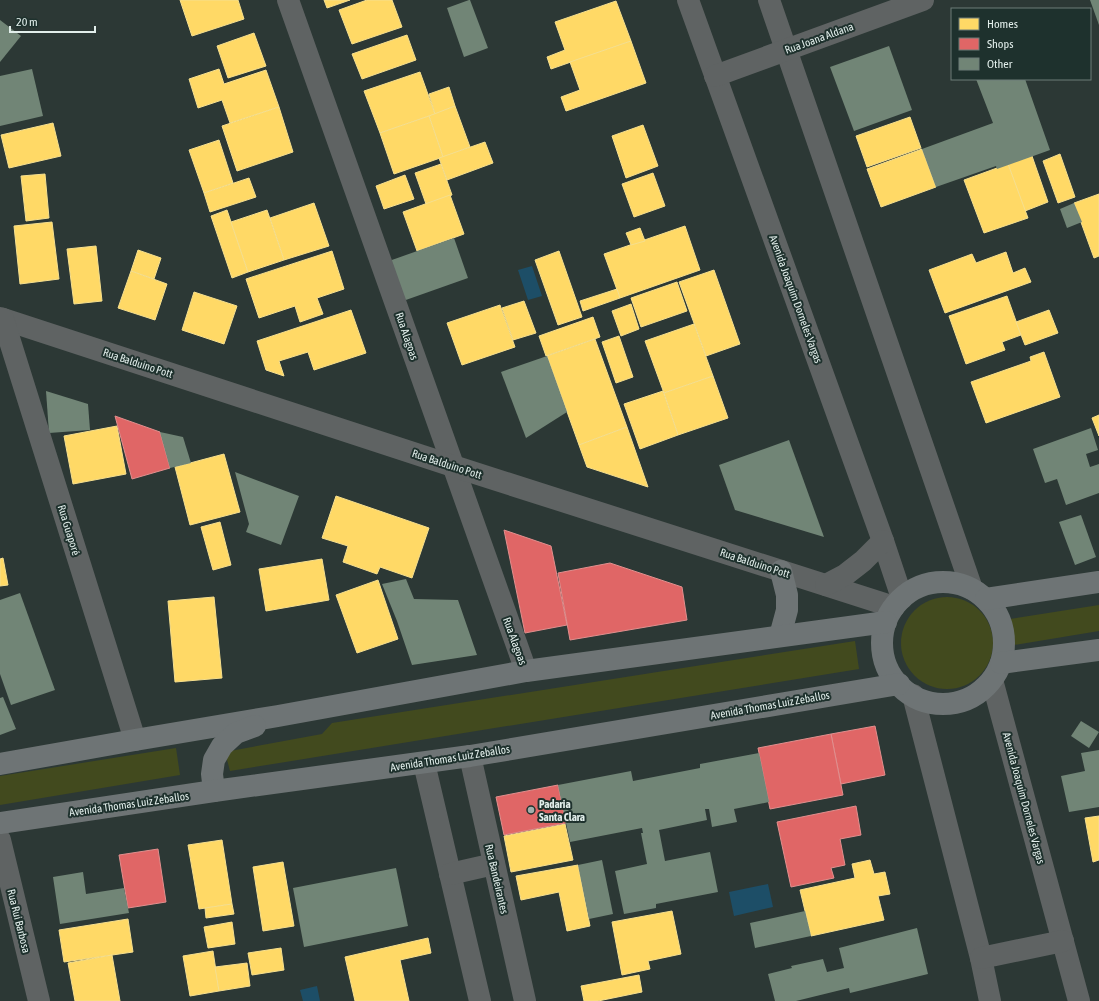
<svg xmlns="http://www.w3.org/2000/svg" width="1099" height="1001" viewBox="0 0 1099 1001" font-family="'Asap Condensed',sans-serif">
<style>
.green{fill:#424a1e}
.water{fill:#1d4e67}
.homes{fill:#ffd966;stroke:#f6df8e}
.shops{fill:#e06666;stroke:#e18f8e}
.building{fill:#718576}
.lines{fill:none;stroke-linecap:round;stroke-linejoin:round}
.minor{stroke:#5f6363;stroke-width:22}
.major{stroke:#6e7475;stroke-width:22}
.poi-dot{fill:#a2aeab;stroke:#1e312d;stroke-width:1.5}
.labels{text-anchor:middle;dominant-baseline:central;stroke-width:4;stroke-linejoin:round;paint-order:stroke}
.street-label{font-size:11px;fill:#e2eeeb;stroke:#1e312d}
.poi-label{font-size:11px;font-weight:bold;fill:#e2eeeb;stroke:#1e312d;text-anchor:start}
</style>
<rect width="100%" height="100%" fill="#2c3835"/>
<g class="green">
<circle cx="947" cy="643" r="46"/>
<polygon points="1099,605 1099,631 1014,645 1010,619"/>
<polygon points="855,641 859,669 230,771 225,752 322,734 332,723"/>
<polygon points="176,748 180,775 0,805 0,776"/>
</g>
<g class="water">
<polygon points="532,266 542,296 528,300 518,270"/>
<polygon points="768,884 773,907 734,916 729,892"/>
<polygon points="317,986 320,1001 303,1001 300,990"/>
</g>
<g class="homes">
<polygon points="180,0 238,0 244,19 192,36"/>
<polygon points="324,0 350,0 327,8"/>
<polygon points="367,0 392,0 402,27 352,44 339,10"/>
<polygon points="616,1 631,41 551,69 547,57 565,50 555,22"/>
<polygon points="254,33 266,66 228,78 217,46"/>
<polygon points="407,35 416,60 362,79 352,54"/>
<polygon points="631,41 646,83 566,111 561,97 580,90 570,62"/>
<polygon points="219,69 224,84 266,70 279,107 230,123 222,100 198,108 189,79"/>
<polygon points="420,72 435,114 380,133 364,91"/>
<polygon points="449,87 455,106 435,114 429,94"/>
<polygon points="455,106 470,147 443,157 429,116"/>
<polygon points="279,107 293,152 237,171 222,126"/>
<polygon points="429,116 443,157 394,174 380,133"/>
<polygon points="910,117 921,148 867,167 856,136"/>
<polygon points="53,123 61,156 9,168 1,135"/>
<polygon points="643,125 658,166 626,178 612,136"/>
<polygon points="219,140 233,183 204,193 189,150"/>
<polygon points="485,142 493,163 447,180 439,158"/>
<polygon points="922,149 936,187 881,207 867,169"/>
<polygon points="1060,154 1075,197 1058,203 1043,161"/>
<polygon points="1032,156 1048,202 1025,211 1008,164"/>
<polygon points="441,164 452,195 426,204 415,173"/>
<polygon points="1008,164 1028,218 984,233 964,180"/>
<polygon points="653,173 665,206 634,217 622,184"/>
<polygon points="45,174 49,218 26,221 21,176"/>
<polygon points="405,175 414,199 384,209 376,186"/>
<polygon points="249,178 256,197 210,212 204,193"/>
<polygon points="1099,194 1099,256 1094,258 1074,203"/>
<polygon points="450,195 464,234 417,251 403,212"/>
<polygon points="314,203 329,246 284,260 270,218"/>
<polygon points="227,210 248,272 232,278 211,216"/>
<polygon points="267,210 284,260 248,272 231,222"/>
<polygon points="52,222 59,279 20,284 14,226"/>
<polygon points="685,226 700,270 620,298 604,254"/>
<polygon points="640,228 645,241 631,245 626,233"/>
<polygon points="96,246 102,301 74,304 67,249"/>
<polygon points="138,250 161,258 154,279 131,271"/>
<polygon points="332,251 344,289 317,298 323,314 300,322 295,306 259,318 246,279"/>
<polygon points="559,251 582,317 558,325 535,260"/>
<polygon points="1006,252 1013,273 1025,268 1031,282 945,313 929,270 972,254 976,263"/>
<polygon points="714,270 740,344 706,356 679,282"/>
<polygon points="131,271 167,284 155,320 118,308"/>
<polygon points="677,282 687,311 641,327 631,298"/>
<polygon points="617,289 620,298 583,311 580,301"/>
<polygon points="194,292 237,306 224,344 182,330"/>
<polygon points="1007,296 1021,335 1002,342 1005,350 966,364 949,316"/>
<polygon points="524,301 536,333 513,340 502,308"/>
<polygon points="631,304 639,329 621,336 612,311"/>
<polygon points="500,305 515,347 462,365 447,323"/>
<polygon points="351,310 366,353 314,370 308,352 279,361 284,376 266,370 257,341"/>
<polygon points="1049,310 1058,333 1025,345 1016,322"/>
<polygon points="593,317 600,337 546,356 539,336"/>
<polygon points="694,324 713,376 664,393 645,341"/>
<polygon points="619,336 633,377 616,383 602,342"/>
<polygon points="595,339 627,427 579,445 547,356"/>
<polygon points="1044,352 1060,397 986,423 971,382 1031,361 1030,357"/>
<polygon points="713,376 728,418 678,435 664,393"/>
<polygon points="663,391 678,435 640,449 624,404"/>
<polygon points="1099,415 1099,436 1092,418"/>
<polygon points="117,426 126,474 73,484 64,436"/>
<polygon points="627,427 648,487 587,467 579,445"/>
<polygon points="224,454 240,512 190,525 175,467"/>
<polygon points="336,496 429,528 412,578 380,567 377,574 343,562 348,546 322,538"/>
<polygon points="220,522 231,565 213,570 201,527"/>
<polygon points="3,558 8,585 0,586 0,559"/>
<polygon points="322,559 329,600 266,611 259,569"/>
<polygon points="378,580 398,639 357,653 336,595"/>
<polygon points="214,597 222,678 175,682 168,601"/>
<polygon points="1099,816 1099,860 1093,862 1085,818"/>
<polygon points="565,824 573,860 511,872 504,836"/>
<polygon points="222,840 232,904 199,909 188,845"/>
<polygon points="870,860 874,874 885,872 890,894 878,896 884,920 811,936 800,890 855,878 852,864"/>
<polygon points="283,862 294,926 263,931 253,867"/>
<polygon points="578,865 590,926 567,931 559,892 521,900 516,876"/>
<polygon points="232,904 234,914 206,918 205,908"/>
<polygon points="672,911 681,954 648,961 650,969 622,975 612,922"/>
<polygon points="128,919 133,952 64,962 59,930"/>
<polygon points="232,922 235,944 208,948 204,927"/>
<polygon points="428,938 431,953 400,960 409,1001 355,1001 345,957"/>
<polygon points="281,948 284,970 252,975 248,953"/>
<polygon points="213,951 219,991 190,996 183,956"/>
<polygon points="112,955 120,1001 75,1001 68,963"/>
<polygon points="247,963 250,986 219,991 215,967"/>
<polygon points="639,975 642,992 598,1001 584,1001 581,986"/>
</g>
<g class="shops">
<polygon points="115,416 160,432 170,468 132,479"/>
<polygon points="504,530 551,546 567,625 525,633"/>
<polygon points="610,563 682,587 687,620 570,640 558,573"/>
<polygon points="875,726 885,775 841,784 831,734"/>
<polygon points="831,734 843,795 770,809 758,748"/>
<polygon points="558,785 566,823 504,835 496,797"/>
<polygon points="856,806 861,835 840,839 845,865 831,868 834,878 791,887 777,822"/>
<polygon points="158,849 166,902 128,908 119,855"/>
</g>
<g class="building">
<polygon points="469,0 470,0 488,48 464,57 447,8"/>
<polygon points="1090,0 1099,0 1099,25"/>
<polygon points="0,20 21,36 0,62"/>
<polygon points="889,46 912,110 854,131 830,67"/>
<polygon points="32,69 43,116 0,126 0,76"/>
<polygon points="976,79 1025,79 1050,150 997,169 996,166 936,187 922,149 993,123"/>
<polygon points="1074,203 1082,222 1067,228 1060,209"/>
<polygon points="454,238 468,278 403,301 389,261"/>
<polygon points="547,356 567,412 526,438 501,372"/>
<polygon points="46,391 88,404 90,430 49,433"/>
<polygon points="1091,428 1098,450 1086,454 1090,467 1099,464 1099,493 1066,505 1057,479 1045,483 1033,449"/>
<polygon points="160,432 183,437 191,463 170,468"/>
<polygon points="789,440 824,537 735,510 719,465"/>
<polygon points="235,472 299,496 281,545 246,532 249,524"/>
<polygon points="1081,515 1096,557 1075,565 1059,522"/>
<polygon points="406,579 414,599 458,600 477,655 412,665 397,621 382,584"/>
<polygon points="20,593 55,690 11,705 0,674 0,600"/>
<polygon points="3,697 16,729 0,735 0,698"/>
<polygon points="1081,721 1099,732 1089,748 1071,736"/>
<polygon points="1099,750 1099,807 1069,812 1061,776 1085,771 1081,753"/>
<polygon points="759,753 769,802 734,809 737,822 712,827 709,809 705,809 707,820 659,830 665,861 710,852 718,892 656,904 656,908 624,914 615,871 647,864 641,833 643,833 642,828 570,842 558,785 631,771 633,781 700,768 700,764"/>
<polygon points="602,860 613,914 589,919 578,865"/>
<polygon points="396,868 408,926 304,947 293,888"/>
<polygon points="83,872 86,894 124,888 129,913 60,924 53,877"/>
<polygon points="805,911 811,936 755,948 750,923"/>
<polygon points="917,928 928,974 850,993 849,988 796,1001 775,1001 768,974 792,968 791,966 823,959 827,972 844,968 839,948"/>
</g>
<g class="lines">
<g class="minor">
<polyline points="288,0 526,671"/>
<polyline points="688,0 883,541 902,598"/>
<polyline points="769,0 972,589"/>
<polyline points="715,76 923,0"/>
<polyline points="0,318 453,466 894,607"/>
<polyline points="3,319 135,740"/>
<polyline points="826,585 845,575 863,561 883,541"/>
<polyline points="992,680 1079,1001"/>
<polyline points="913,695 981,958 990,1001"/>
<polyline points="470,756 525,1001"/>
<polyline points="424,763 480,1001"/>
<polyline points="0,840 39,1001"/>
<polyline points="450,874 494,864"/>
<polyline points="981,958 1063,941"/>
</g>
<g class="major">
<circle cx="943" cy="643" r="61"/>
<polyline points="986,599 1099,582"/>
<polyline points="780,636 787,610 787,595 781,571"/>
<polyline points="1001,663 1099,650"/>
<polyline points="0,764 135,740 278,716 526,671 886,622"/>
<polyline points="214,791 212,774 214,760 222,746 236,733 255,726"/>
<polyline points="0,823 214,791 470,756 899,684"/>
</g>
</g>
<circle class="poi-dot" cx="531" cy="810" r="4"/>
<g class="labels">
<g class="street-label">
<text transform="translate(819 38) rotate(-20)">Rua Joana Aldana</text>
<text transform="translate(796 299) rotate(70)">Avenida Joaquim Dorneles Vargas</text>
<text transform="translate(407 336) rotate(71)">Rua Alagoas</text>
<text transform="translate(138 363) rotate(18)">Rua Balduino Pott</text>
<text transform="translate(447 464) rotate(18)">Rua Balduino Pott</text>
<text transform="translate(69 530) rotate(73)">Rua Guaporé</text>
<text transform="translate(755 563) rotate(18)">Rua Balduino Pott</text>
<text transform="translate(515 641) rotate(70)">Rua Alagoas</text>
<text transform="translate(770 705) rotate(-10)">Avenida Thomas Luiz Zeballos</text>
<text transform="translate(450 758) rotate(-9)">Avenida Thomas Luiz Zeballos</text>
<text transform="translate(1024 798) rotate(75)">Avenida Joaquim Dorneles Vargas</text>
<text transform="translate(129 804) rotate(-8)">Avenida Thomas Luiz Zeballos</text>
<text transform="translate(497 879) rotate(77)">Rua Bandeirantes</text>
<text transform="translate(19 921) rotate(76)">Rua Rui Barbosa</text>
</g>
<g class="poi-label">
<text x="539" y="804">Padaria<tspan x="539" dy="13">Santa Clara</tspan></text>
</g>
</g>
<rect x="951" y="8" width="140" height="72" fill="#1e312d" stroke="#6c7d79"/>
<rect x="959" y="18" width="20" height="12" fill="#ffd966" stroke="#6c7d79"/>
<text x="987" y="28" font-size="12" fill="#e2eeeb">Homes</text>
<rect x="959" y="38" width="20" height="12" fill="#e06666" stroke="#6c7d79"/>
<text x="987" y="48" font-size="12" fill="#e2eeeb">Shops</text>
<rect x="959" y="58" width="20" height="12" fill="#718576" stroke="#6c7d79"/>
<text x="987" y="68" font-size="12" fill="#e2eeeb">Other</text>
<path d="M10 26v6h85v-6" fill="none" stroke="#e2eeeb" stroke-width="2"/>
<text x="16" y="26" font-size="12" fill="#e2eeeb" stroke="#1e312d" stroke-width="3" paint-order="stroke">20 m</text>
</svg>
